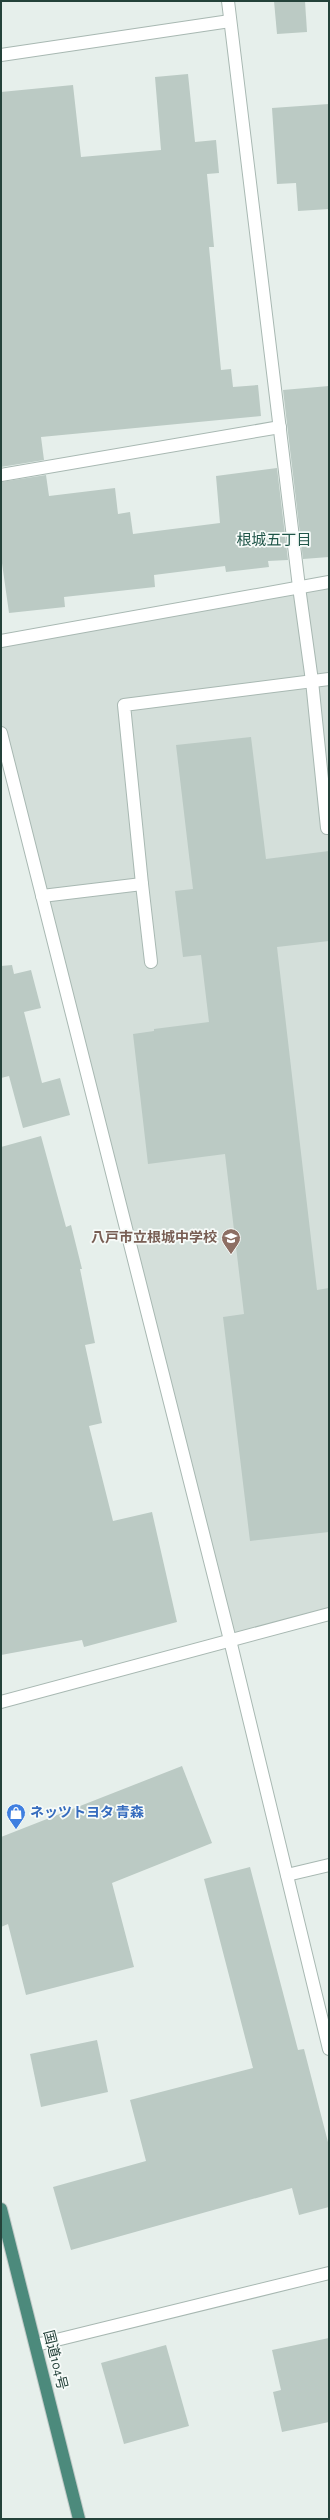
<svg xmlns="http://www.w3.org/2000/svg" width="330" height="2520" viewBox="0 0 330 2520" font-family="'Alegreya Sans','Noto Sans JP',sans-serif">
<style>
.built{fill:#d4dfda}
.building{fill:#bbcac4}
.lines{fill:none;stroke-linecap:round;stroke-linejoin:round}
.service-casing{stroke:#a8b8b2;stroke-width:14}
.minor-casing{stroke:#a8b8b2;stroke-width:14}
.tertiary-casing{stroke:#a8b8b2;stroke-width:14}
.trunk-casing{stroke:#c2cac8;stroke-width:14}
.service{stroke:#fff;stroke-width:12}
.minor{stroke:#fff;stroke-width:12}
.tertiary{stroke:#fff;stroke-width:12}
.trunk{stroke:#4c8a7c;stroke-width:12}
.labels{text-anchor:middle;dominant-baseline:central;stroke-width:3.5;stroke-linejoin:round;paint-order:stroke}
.education-label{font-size:14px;font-weight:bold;fill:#785e54;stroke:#f7fbf9;text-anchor:end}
.shop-label{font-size:14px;font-weight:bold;fill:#366cbe;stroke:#f7fbf9;text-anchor:start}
.street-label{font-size:14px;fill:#24423a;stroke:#f7fbf9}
.neighbourhood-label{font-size:15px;fill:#1f5548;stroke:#f7fbf9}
</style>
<rect width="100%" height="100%" fill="#e6efeb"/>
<polygon class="built" points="329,582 329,1614 230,1640 1,733 1,641"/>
<g class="building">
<polygon points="274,1 305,1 307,32 277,34"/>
<polygon points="188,74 195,142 216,140 219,173 207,174 214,247 209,247 221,370 231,369 233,387 258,385 261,416 41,437 44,460 1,467 1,92 73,85 81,157 161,150 155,77"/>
<polygon points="329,104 329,209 298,211 296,183 277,184 272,108"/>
<polygon points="329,386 329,557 303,559 283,390"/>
<polygon points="277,468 288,560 268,561 269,567 226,572 225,566 154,575 155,587 64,597 65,607 9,613 1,556 1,482 46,475 49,496 115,488 118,514 130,512 133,534 220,523 216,476"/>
<polygon points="251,737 266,859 329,851 329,941 277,947 317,1290 329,1288 329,1532 250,1541 223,1317 244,1314 225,1154 148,1164 133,1034 154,1031 154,1029 209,1022 201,955 183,957 175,891 193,889 176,745"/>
<polygon points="12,965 14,974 31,970 41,1008 24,1012 42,1083 60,1078 70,1115 23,1128 9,1076 1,1078 1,966"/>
<polygon points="41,1136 66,1227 71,1225 82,1269 80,1269 95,1343 85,1345 102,1423 89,1426 113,1521 152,1512 177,1622 84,1647 82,1640 1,1655 1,1147"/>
<polygon points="182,1766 212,1843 112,1883 134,1967 26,1995 8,1924 1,1927 1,1837"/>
<polygon points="250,1867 298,2050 304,2049 329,2146 329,2207 299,2215 292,2188 71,2250 53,2187 146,2161 130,2100 253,2068 204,1879"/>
<polygon points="97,2040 108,2092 41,2107 30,2054"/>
<polygon points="329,2338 329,2422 282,2432 273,2392 281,2390 272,2350"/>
<polygon points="166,2345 189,2426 124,2444 101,2363"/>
</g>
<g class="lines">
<defs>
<g id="service">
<polyline points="299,587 312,681 327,828"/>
<polyline points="142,884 124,705 329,679"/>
<polyline points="42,896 142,884 151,962"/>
</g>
<g id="minor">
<polyline points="228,1 299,587"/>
<polyline points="1,55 230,21"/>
<polyline points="1,475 280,427"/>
<polyline points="1,641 329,582"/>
<polyline points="1,733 230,1640 329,2049"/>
<polyline points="1,1702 329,1614"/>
<polyline points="287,1875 329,1865"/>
</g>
<polyline id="tertiary" points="36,2345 329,2273"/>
<polyline id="trunk" points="1,2209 79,2519"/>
</defs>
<use href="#service" class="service-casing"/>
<use href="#minor" class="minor-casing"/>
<use href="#tertiary" class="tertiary-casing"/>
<use href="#trunk" class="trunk-casing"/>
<use href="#service" class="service"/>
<use href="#minor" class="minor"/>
<use href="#tertiary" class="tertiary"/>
<use href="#trunk" class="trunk"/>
</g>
<defs>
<symbol id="school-pin" viewBox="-11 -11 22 30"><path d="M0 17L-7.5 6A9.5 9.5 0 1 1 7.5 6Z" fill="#8d6e63" stroke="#f7fbf9"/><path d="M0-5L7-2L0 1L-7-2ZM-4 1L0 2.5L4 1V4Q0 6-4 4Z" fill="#fff"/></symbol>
<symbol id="shop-pin" viewBox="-11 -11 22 30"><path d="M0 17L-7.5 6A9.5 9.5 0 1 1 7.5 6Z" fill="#3f7fe0" stroke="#f7fbf9"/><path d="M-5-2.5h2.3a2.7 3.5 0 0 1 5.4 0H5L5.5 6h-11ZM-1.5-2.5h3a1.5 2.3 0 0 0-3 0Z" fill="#fff"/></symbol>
</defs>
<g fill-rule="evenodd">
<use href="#school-pin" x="220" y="1227" width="22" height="30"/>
<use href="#shop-pin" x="5" y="1802" width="22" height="30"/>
</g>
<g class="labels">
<g class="education-label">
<text x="217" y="1238">八戸市立根城中学校</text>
</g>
<g class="shop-label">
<text x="30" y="1813">ネッツトヨタ 青森</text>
</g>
<g class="street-label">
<text transform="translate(55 2360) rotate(76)">国道104号</text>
</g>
<g class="neighbourhood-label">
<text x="274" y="540">根城五丁目</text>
</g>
</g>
<rect width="330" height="2520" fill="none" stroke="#24423a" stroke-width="4"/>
</svg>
